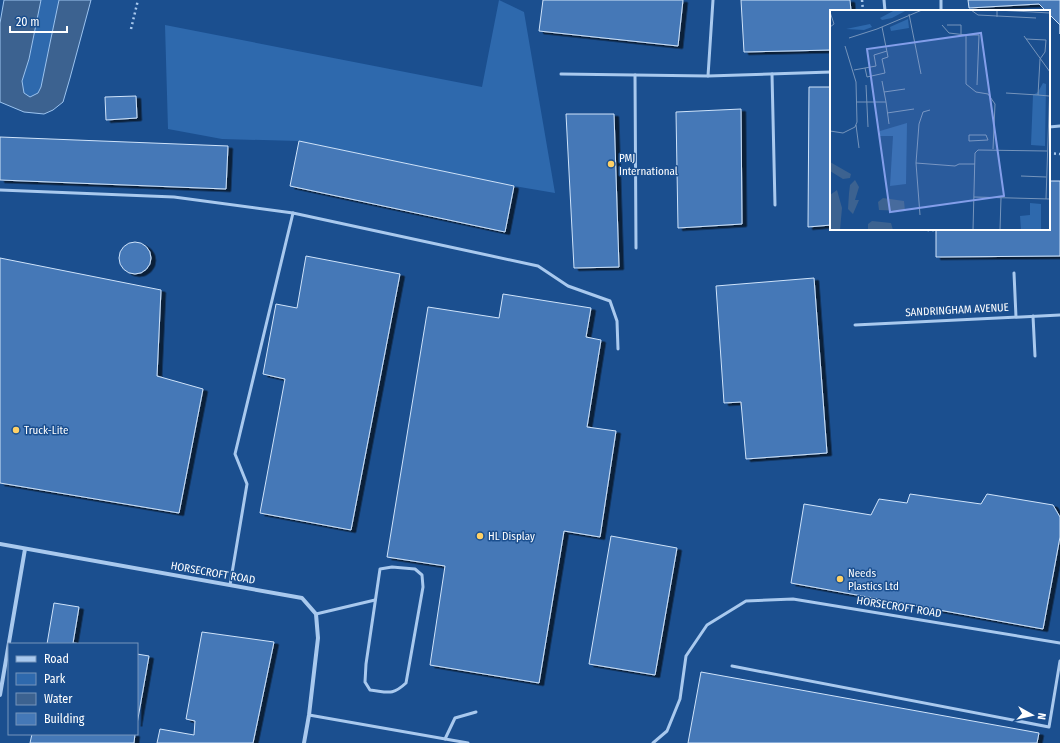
<svg xmlns="http://www.w3.org/2000/svg" width="1060" height="743" viewBox="0 0 1060 743" font-family="'Fira Sans Condensed',sans-serif">
<style>
.green{fill:#2e69ad}
.water{fill:#3c6290;stroke:#9cc4f0}
.building{fill:#4478b7;stroke:#cfe3fa;filter:url(#shadow)}
.lines{fill:none;stroke-linecap:round;stroke-linejoin:round}
.path{stroke:#a9c9ee;stroke-width:2.5;stroke-dasharray:2 3;stroke-linecap:butt}
.service{stroke:#a9c9ee;stroke-width:3}
.minor{stroke:#a9c9ee;stroke-width:4}
.poi-dot{fill:#ffd166;stroke:#1b4f8f;stroke-width:1.5}
.labels{text-anchor:middle;dominant-baseline:central;stroke-width:3;stroke-linejoin:round;paint-order:stroke}
.poi-label{font-size:11px;fill:#fff;stroke:#1b4f8f;text-anchor:start}
.street-label{font-size:11px;fill:#fff;stroke:#1b4f8f}
.inset-road{fill:none;stroke:#7695bc;stroke-width:1}
.view{fill:#839eea;fill-opacity:0.15;stroke:#839eea;stroke-width:2}
.inset-edge{fill:none;stroke:#fff;stroke-width:2}
</style>
<defs>
<filter id="shadow"><feDropShadow dx="4.5" dy="2.5" stdDeviation="0" flood-color="#0009"/></filter>
</defs>
<rect width="100%" height="100%" fill="#1b4f8f"/>
<g class="green">
<polygon points="41,0 59,0 50,43 41,87 38,93 30,97 24,93 22,81 29,59"/>
<polygon points="499,0 524,12 555,193 514,186 299,141 222,139 168,129 165,25 482,87"/>
</g>
<polygon class="water" points="4,0 41,0 29,59 22,81 24,93 30,97 38,93 41,87 50,43 59,0 91,0 70,78 63,102 53,110 44,114 24,112 0,102 0,23"/>
<g class="building">
<polygon points="543,0 683,0 678,46 539,31"/>
<polygon points="741,0 850,0 851,11 831,11 831,50 744,52"/>
<polygon points="968,0 1060,0 1060,34 1060,25 1049,14 1049,11 1046,11 1039,4 969,8"/>
<polygon points="809,87 831,87 831,225 808,227"/>
<polygon points="136,96 137,118 106,120 105,97"/>
<polygon points="741,109 742,224 678,228 676,112"/>
<polygon points="566,114 614,114 619,267 574,268"/>
<polygon points="0,137 228,146 226,189 0,180"/>
<polygon points="299,141 514,186 505,232 290,186"/>
<polygon points="1049,181 1060,181 1060,256 936,257 936,229 1049,229"/>
<circle cx="135" cy="258" r="16"/>
<polygon points="306,256 400,274 351,530 260,513 285,379 263,374 276,304 297,308"/>
<polygon points="0,258 161,290 157,376 203,389 179,513 0,483"/>
<polygon points="814,278 827,453 746,459 741,402 724,403 716,286"/>
<polygon points="503,294 591,308 586,337 601,340 587,427 616,431 600,537 564,531 539,683 430,665 445,566 387,557 428,307 499,318"/>
<polygon points="910,494 981,504 987,494 1053,505 1060,517 1060,537 1043,629 791,583 804,504 871,515 879,499 907,503"/>
<polygon points="611,536 677,548 655,675 589,664"/>
<polygon points="54,603 79,607 73,643 81,644 47,644"/>
<polygon points="202,632 274,642 253,743 157,743 160,729 194,735 195,721 186,719"/>
<polygon points="137,654 149,656 137,724"/>
<polygon points="701,672 1039,733 1037,743 688,743"/>
<polygon points="32,734 135,734 134,743 30,743"/>
</g>
<g class="lines">
<g class="path">
<polyline points="862,0 863,11"/>
<polyline points="131,29 138,0"/>
<polyline points="1049,153 1060,154"/>
<polyline points="928,229 928,230 936,230"/>
</g>
<g class="service">
<polyline points="713,0 708,76 831,72"/>
<polyline points="884,0 885,11"/>
<polyline points="941,0 941,11"/>
<polyline points="561,74 708,76"/>
<polyline points="772,74 775,205"/>
<polyline points="635,75 636,248"/>
<polyline points="1049,127 1060,126"/>
<polyline points="0,190 174,197 293,213"/>
<polyline points="1014,273 1016,317"/>
<polyline points="1033,316 1035,356"/>
<polyline points="855,325 1060,315"/>
<path d="M392 567 415 569 422 575 423 587 406 683C392 696 388 692 370 690L365 682 366 664 380 569Z"/>
<polyline points="230,585 247,484 235,454 293,213 538,266 568,286 610,301 617,321 618,349"/>
<polyline points="316,614 375,600"/>
<polyline points="732,666 1049,727 1060,661"/>
<polyline points="309,715 468,743"/>
<polyline points="445,739 455,718 476,712"/>
<polyline points="653,743 667,731 680,699 686,656 707,625 746,601 793,599 1060,643"/>
</g>
<g class="minor">
<polyline points="0,544 302,598 316,614 318,638 309,715 304,743"/>
<polyline points="0,695 25,549"/>
</g>
</g>
<g class="poi-dot">
<circle cx="611" cy="164" r="4"/>
<circle cx="16" cy="430" r="4"/>
<circle cx="480" cy="536" r="4"/>
<circle cx="840" cy="579" r="4"/>
</g>
<g class="labels">
<g class="poi-label">
<text x="619" y="158">PMJ<tspan x="619" dy="13">International</tspan></text>
<text x="24" y="430">Truck-Lite</text>
<text x="488" y="536">HL Display</text>
<text x="848" y="573">Needs<tspan x="848" dy="13">Plastics Ltd</tspan></text>
</g>
<g class="street-label">
<text transform="translate(957 310) rotate(-3)">SANDRINGHAM AVENUE</text>
<text transform="translate(213 573) rotate(10)">HORSECROFT ROAD</text>
<text transform="translate(899 607) rotate(9)">HORSECROFT ROAD</text>
</g>
</g>
<g transform="translate(830 10)">
<rect width="220" height="220" fill="#1b4f8f"/>
<path d="M65 0H77L62 8 52 10 50 8ZM78 9 79 18 61 21 60 17ZM40 14 42 17 34 20 16 19ZM213 73 216 74 215 136 201 135 203 85 208 82ZM77 113 76 174 60 176 63 126H49L50 121ZM200 193 211 194V220H191L190 206 200 205Z" fill="#2e69ad"/>
<path d="M0 152 21 164 20 168 13 169 0 161ZM25 170 29 177 25 190H29L23 204 18 199 19 183 20 175ZM7 180 12 198 10 220H0V185ZM53 188 74 191 75 201 49 200 48 192ZM42 211 61 213 63 220H38V214Z" fill="#3c6290"/>
<path class="inset-road" d="M141 0 148 5 206 8M0 2 4 14 0 17M79 4 91 64M167 7V0L220 3M112 15 119 23 136 25M117 15H131V24M194 26 220 62M19 28 47 19 92 0M196 29 216 30 215 42 210 49 208 85 219 86M35 58 37 67 55 63 52 49 58 47 52 17M24 60 46 56 44 45 57 41M36 75 38 117M147 75 149 25H136V74L146 82 158 84 165 94 163 139M54 82 75 79M176 83 208 85M27 92H56L52 71M56 92 59 114M100 100 93 102 89 114 86 153 125 156 129 154H145M57 103 84 99M26 115 29 138M0 121 13 123 25 117 27 112 26 72 15 36M139 125H156L158 130 139 131ZM86 153 90 205M191 166 216 167M144 187 220 189M216 189 220 72M143 220 145 143 148 140 217 141M170 220 171 188"/>
<path class="view" d="M151 23 174 186 60 202 37 39Z"/>
<rect width="220" height="220" class="inset-edge"/>
</g>
<rect x="8" y="643" width="130" height="92" fill="#1b4f8f" stroke="#7695bc"/>
<rect x="16" y="656" width="20" height="6" fill="#a9c9ee" stroke="#7695bc"/>
<text x="44" y="663" font-size="12" fill="#ffffff">Road</text>
<rect x="16" y="673" width="20" height="12" fill="#2e69ad" stroke="#7695bc"/>
<text x="44" y="683" font-size="12" fill="#ffffff">Park</text>
<rect x="16" y="693" width="20" height="12" fill="#3c6290" stroke="#7695bc"/>
<text x="44" y="703" font-size="12" fill="#ffffff">Water</text>
<rect x="16" y="713" width="20" height="12" fill="#4478b7" stroke="#7695bc"/>
<text x="44" y="723" font-size="12" fill="#ffffff">Building</text>
<g transform="translate(1032 715) rotate(98)" stroke="#1b4f8f" stroke-width="3" paint-order="stroke">
<path d="M0-3L7 15L0 10L-7 15Z" fill="#ffffff"/>
<text y="-6" font-size="11" font-weight="bold" text-anchor="middle" fill="#ffffff">N</text>
</g>
<path d="M10 26v6h57v-6" fill="none" stroke="#ffffff" stroke-width="2"/>
<text x="16" y="26" font-size="12" fill="#ffffff" stroke="#1b4f8f" stroke-width="3" paint-order="stroke">20 m</text>
</svg>
